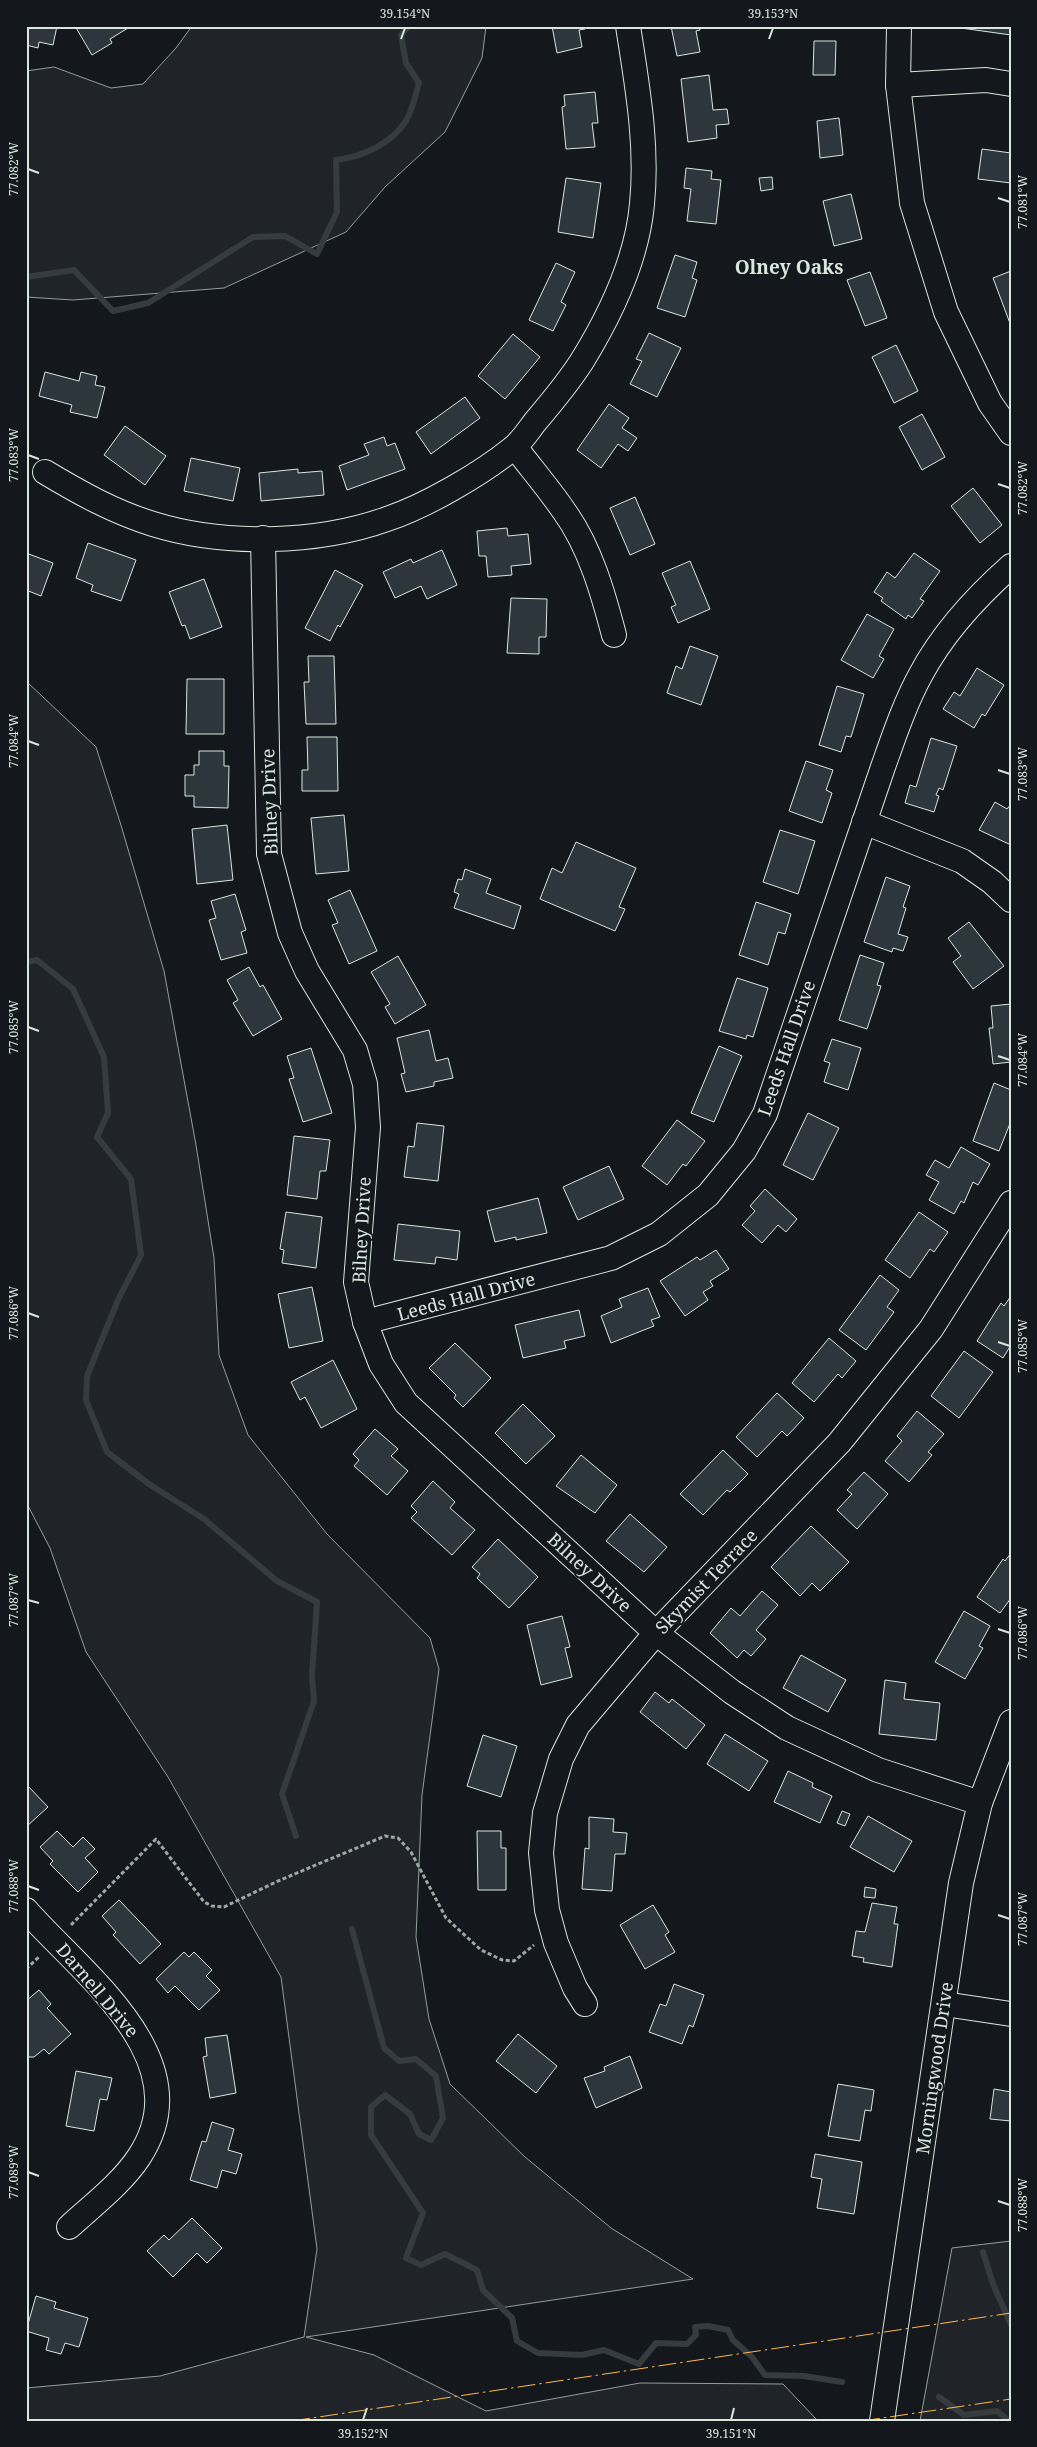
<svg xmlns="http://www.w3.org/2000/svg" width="1037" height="2447" viewBox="0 0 1037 2447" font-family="'Noto Serif',serif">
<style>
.green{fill:#202428;stroke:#939e99}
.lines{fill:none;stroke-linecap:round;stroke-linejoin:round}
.stream{stroke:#363b3e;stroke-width:6}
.building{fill:#2c363c;stroke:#d8e6dc}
.minor-casing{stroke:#d8e6dc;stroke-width:26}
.path{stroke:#9da8a2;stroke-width:3;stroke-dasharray:4 2.5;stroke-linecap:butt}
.minor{stroke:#14181c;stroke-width:24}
.power{stroke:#ffb74d;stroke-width:1;stroke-dasharray:18 4 2.5 4;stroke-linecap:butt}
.ticks{fill:none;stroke:#d8e6dc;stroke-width:2}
.labels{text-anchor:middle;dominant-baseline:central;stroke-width:4;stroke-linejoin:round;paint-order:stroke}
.street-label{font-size:18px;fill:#d8e6dc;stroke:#14181c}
.neighbourhood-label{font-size:19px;font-weight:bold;fill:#d8e6dc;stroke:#14181c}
.neatline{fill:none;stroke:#d8e6dc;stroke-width:2}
.ticks-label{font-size:12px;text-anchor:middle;fill:#d8e6dc}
</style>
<rect width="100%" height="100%" fill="#14181c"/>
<g class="green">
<polygon points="192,26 486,26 482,58 445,132 385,187 346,232 224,288 73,300 26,297 26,71 54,67 111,88 143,84 176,48"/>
<polygon points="26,681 96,747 120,822 164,971 196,1145 214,1258 219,1355 248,1435 327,1534 430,1638 439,1669 422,1795 416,1937 429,2019 450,2084 525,2157 611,2228 693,2279 306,2337 374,2355 486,2411 640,2383 783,2384 818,2421 26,2421 26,2388 160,2376 304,2337 317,2249 281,1977 168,1777 86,1652 50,1548 26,1502"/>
<polygon points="1011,2241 1011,2421 920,2421 952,2248"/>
</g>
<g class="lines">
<g class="stream">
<path d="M26 277 74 270 113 311 148 303 253 237 285 236 317 254 337 212 336 160C362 157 391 144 406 121 413 110 415 95 419 83L406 63 401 35 409 26"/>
<polyline points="26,962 37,960 73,989 104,1057 108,1113 97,1137 131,1179 141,1255 118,1300 87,1376 86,1400 107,1452 149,1484 204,1519 277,1581 317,1602 312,1676 314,1701 282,1794 296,1836"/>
<polyline points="352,1929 384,2048 399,2061 416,2059 436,2076 443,2118 431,2140 419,2134 410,2114 385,2095 371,2107 371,2135 423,2213 406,2258 421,2265 445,2254 477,2270 483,2290 512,2318 517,2341 538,2353 582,2355 604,2350 639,2364 656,2343 687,2344 696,2335 695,2327 708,2326 728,2330 733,2340 752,2357 765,2375 804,2376 842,2382"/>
<polyline points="983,2252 993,2284 1011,2325"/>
<polyline points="939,2397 964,2415 997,2411 1009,2421"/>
</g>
</g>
<g class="building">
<polygon points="26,26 57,26 53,45 39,42 38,48 26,45"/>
<polygon points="75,26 127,26 128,28 110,39 112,43 92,55"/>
<polygon points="552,26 584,26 585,29 579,30 582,47 557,53"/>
<polygon points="671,26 699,26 700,30 696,31 700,52 677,56"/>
<polygon points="962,26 1011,26 1011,35 961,28"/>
<polygon points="814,41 836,41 835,75 813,75"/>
<polygon points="709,75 713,110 727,109 729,124 716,125 717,138 688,142 681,79"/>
<polygon points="595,92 598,123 592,123 595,147 566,149 562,107 565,106 564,95"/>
<polygon points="839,118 843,155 820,158 817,121"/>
<polygon points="982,149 1011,153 1011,183 978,179"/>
<polygon points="686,168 712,171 711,179 721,180 716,224 687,221 691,189 684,188"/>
<polygon points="772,177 773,189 761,191 759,178"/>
<polygon points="566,178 601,183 593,238 558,232"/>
<polygon points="851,194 862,239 834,246 823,201"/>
<polygon points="675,255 697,262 692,278 697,280 685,317 657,308"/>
<polygon points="556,263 575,272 561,302 566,305 553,331 529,320"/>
<polygon points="1011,271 1011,326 993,278"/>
<polygon points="870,272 887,318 865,326 847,280"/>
<polygon points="649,333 681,348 657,397 630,384 642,361 636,359"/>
<polygon points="513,334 540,357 505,399 478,376"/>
<polygon points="896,345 918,391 894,403 872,357"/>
<polygon points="45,372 79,381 81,372 97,376 95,385 105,387 97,418 70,412 72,405 39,396"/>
<polygon points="465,397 480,418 431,454 416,432"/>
<polygon points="609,404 629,418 622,428 637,438 628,451 618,444 601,468 577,450"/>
<polygon points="922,414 945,457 922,470 899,427"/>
<polygon points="125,426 166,456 145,485 104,455"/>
<polygon points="384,437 387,446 395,443 405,469 347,490 339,466 369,455 364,444"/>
<polygon points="191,458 240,468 233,501 184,491"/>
<polygon points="298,469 298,473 322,471 324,495 261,501 259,473"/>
<polygon points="973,488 1002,525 980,543 951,506"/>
<polygon points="635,497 655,544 630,555 610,508"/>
<polygon points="507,528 508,536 528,534 531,564 511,566 512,575 488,577 486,556 479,556 477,531"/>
<polygon points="88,543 136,560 121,601 91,591 93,585 76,578"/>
<polygon points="442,550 457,585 427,599 421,586 395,598 383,572 411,559 413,563"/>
<polygon points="26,553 53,563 41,596 26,590"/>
<polygon points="914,553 940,571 920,599 924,601 912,618 908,615 906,619 881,601 883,598 874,592 887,572 895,578"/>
<polygon points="690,561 710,609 678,623 671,607 676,605 662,573"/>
<polygon points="335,570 363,585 340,627 338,625 330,641 305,628"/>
<polygon points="204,579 222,627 190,639 185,625 182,626 169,592"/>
<polygon points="511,598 547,599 546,637 539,637 539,654 507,653"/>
<polygon points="867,614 894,629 879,656 884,659 873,678 841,660"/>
<polygon points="690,646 718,656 701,705 667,693 676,666 682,669"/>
<polygon points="308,656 334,656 336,724 306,724 304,682 309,682"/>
<polygon points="977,668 1004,685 985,716 982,714 974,728 943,709 954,692 960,696"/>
<polygon points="187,679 224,679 224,734 186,734"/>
<polygon points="837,686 864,694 851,737 846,736 841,752 819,745"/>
<polygon points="307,737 337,737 338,791 302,791 302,770 308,770"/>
<polygon points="931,738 957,746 943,790 939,788 936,795 939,796 934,812 905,803 910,785 916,787"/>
<polygon points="199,751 224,751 224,766 229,766 228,808 194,807 194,796 185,796 185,775 194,775 194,765 199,765"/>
<polygon points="806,761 833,770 826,790 832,793 822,823 789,811"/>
<polygon points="995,802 1007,809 1011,804 1011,845 979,830"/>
<polygon points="344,815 349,871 316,874 311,818"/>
<polygon points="227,825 233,880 197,884 192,829"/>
<polygon points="780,830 815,841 798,894 763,882"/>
<polygon points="576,842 636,868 619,907 625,909 615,931 540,899 552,868 562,873"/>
<polygon points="465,869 491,879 486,893 521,906 514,929 454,908 459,894 454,892 458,879 462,880"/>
<polygon points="886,877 910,886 903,907 906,908 898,934 908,937 903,951 893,948 892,952 864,942"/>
<polygon points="350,890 377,951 349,964 332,925 338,923 328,900"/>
<polygon points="235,894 246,930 241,932 247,953 221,960 209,920 216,918 211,901"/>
<polygon points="756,902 791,914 785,934 778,932 768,965 739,955"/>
<polygon points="969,922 1004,966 973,989 953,962 961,956 948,938"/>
<polygon points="860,955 884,963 877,985 881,986 867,1029 839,1020"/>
<polygon points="398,956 426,1005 395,1024 385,1007 390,1004 371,972"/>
<polygon points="249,967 260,987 263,985 282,1019 253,1036 233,1003 238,1000 227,980"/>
<polygon points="737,978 768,988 753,1037 747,1035 746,1039 719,1031"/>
<polygon points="1011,1004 1011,1062 993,1064 989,1028 993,1028 991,1006"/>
<polygon points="429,1030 436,1061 448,1058 453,1078 434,1082 434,1086 406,1092 401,1074 405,1073 397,1038"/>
<polygon points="832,1039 861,1048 848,1090 824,1082 830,1063 824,1061"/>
<polygon points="719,1046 742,1056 714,1122 691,1113"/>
<polygon points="311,1048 332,1113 303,1122 289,1079 294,1078 287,1056"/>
<polygon points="994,1083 1011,1090 1011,1121 999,1151 973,1141"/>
<polygon points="808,1113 839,1128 813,1180 783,1165"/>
<polygon points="677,1120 705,1141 686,1166 683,1164 667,1185 642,1166"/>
<polygon points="417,1123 444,1126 438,1181 404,1177 408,1146 414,1147"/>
<polygon points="294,1136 330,1140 326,1171 320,1171 317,1199 287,1195"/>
<polygon points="961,1147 990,1164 978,1185 973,1182 964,1203 961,1201 954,1214 929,1200 939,1182 926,1175 935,1160 949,1168"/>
<polygon points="609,1166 624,1199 578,1220 563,1187"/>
<polygon points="765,1189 797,1219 786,1232 778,1225 762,1243 742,1225 755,1211 750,1206"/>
<polygon points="538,1198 547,1233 516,1240 516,1237 495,1242 487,1211"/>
<polygon points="286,1212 322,1217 316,1268 282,1263 284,1250 280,1249"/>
<polygon points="919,1212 948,1232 934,1252 930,1249 910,1278 885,1260"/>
<polygon points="398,1224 460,1231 457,1260 436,1257 435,1264 394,1260"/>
<polygon points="716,1250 729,1269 710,1281 713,1286 703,1292 708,1300 685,1316 660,1281 697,1257 700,1260"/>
<polygon points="880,1275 899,1290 887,1307 894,1312 866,1350 839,1330"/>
<polygon points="312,1287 323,1341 289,1348 278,1294"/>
<polygon points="648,1288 660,1317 651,1320 654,1326 611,1343 601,1316 622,1307 619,1299"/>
<polygon points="1011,1296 1011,1345 1003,1358 977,1341 1001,1303 1004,1306"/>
<polygon points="579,1310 585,1336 564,1341 566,1348 523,1358 515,1325"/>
<polygon points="829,1338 856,1361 842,1378 838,1374 814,1402 792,1383"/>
<polygon points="455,1343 491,1378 463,1407 454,1398 456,1395 429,1368"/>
<polygon points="964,1351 993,1372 959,1418 931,1396"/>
<polygon points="333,1360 357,1409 321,1428 305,1397 300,1400 291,1382"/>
<polygon points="777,1393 804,1418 787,1436 782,1431 757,1457 736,1437"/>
<polygon points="523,1404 555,1436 526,1464 495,1433"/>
<polygon points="917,1411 944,1434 928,1452 932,1455 909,1482 885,1461 902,1441 897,1436"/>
<polygon points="375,1429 398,1449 391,1456 408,1471 387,1495 354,1466 359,1460 353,1454"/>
<polygon points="723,1450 748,1474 730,1492 727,1490 703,1515 680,1494"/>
<polygon points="581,1455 617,1485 595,1513 556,1486"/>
<polygon points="864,1472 888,1494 857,1529 837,1510 852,1494 847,1490"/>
<polygon points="433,1481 455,1502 450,1508 475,1530 452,1555 411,1518 417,1512 411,1506"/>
<polygon points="630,1514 667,1547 644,1572 606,1541"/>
<polygon points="811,1526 849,1562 820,1591 812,1583 800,1596 771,1567"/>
<polygon points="498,1539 538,1577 509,1608 477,1578 480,1574 472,1567"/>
<polygon points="1011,1553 1011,1598 1000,1613 977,1597 1003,1559 1005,1561"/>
<polygon points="762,1591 778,1605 756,1630 766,1639 751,1656 744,1650 737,1658 710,1633 731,1608 740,1616"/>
<polygon points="964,1611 990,1626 979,1646 983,1648 965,1679 935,1662"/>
<polygon points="562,1616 570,1647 565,1648 572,1677 541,1685 527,1625"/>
<polygon points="801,1655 846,1680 828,1712 783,1688"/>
<polygon points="885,1680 906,1683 904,1699 940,1703 936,1740 879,1734"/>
<polygon points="655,1692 669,1703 672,1699 705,1725 686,1749 640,1712"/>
<polygon points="725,1734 768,1761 749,1791 707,1764"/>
<polygon points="483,1735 517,1746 501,1797 467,1786"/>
<polygon points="788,1771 813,1783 812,1787 832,1796 820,1823 774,1802"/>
<polygon points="26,1784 48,1807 26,1827"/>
<polygon points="842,1811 850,1814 845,1826 837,1823"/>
<polygon points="868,1816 912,1841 894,1872 850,1847"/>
<polygon points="589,1817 614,1819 613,1832 627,1833 625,1854 615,1854 612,1891 582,1889 585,1848 589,1849"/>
<polygon points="57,1831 73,1847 83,1837 95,1849 85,1858 98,1872 78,1892 50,1864 53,1861 40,1847"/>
<polygon points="477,1831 501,1831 501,1848 506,1848 506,1890 478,1890"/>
<polygon points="865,1887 876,1889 875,1898 864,1897"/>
<polygon points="119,1900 161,1944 140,1964 113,1935 116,1932 102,1916"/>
<polygon points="872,1903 897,1907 894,1924 898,1924 892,1967 863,1962 864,1958 852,1956 856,1931 865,1932"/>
<polygon points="653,1905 669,1932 665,1935 675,1952 645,1969 620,1925"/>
<polygon points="184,1952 189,1957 194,1952 212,1970 206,1976 220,1990 199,2010 175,1986 168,1993 156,1979"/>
<polygon points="674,1984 704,1995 693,2027 689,2025 682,2044 649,2032 660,2004 666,2006"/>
<polygon points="39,1990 51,2004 47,2008 71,2034 49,2054 44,2049 34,2057 27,2057 26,2001"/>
<polygon points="518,2034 557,2066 536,2093 496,2061"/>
<polygon points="227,2035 236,2093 210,2098 203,2057 207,2056 205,2038"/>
<polygon points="630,2056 642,2088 596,2108 584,2078 605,2071 604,2067"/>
<polygon points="76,2071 112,2078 107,2100 100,2099 94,2131 66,2126"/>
<polygon points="838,2084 874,2090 871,2111 865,2110 860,2141 828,2136"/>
<polygon points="994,2089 1011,2092 1011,2121 990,2119"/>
<polygon points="212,2122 234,2129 228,2150 242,2154 236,2174 222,2170 217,2188 190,2180 202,2141 206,2142"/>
<polygon points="815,2154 862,2162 854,2214 817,2208 822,2179 811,2177"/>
<polygon points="192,2218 222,2248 207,2263 197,2253 173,2277 147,2251 164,2235 169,2240"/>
<polygon points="36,2296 56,2302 54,2308 88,2318 79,2347 65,2343 61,2354 46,2350 49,2338 26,2331"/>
</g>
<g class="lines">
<defs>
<g id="minor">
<polyline points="899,26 898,85 912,203 946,312 990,403 1011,433"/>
<polyline points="898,85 986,80 1011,84"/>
<path d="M515 447C531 468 549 489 564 511 590 547 603 593 614 635"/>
<path d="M45 472C80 493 114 512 153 524 224 546 317 544 387 519 426 506 481 474 513 448 522 441 528 431 535 422 552 402 568 383 582 361 611 314 637 260 642 204 648 144 637 85 628 26"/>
<polyline points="263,538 269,854 290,933 307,971 355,1050 365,1084 368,1127 356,1282 365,1322 381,1364 406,1403 656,1633 732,1692 787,1728 878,1770 980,1803"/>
<polyline points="864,822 962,861 992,882 1011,900"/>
<path d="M365 1322 611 1258 659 1234 708 1195 744 1151 765 1114 883 767C894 736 905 703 921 674 943 633 976 597 1011 566"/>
<path d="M26 1910C82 1974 203 2060 139 2157 121 2184 93 2205 69 2227"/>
<polyline points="585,2004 575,1988 556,1943 547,1910 541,1853 545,1813 561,1759 578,1725 656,1633 839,1443 931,1329 1011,1203"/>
<polyline points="944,2004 1011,2014"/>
<polyline points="882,2421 961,1883 980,1803 1011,1722"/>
</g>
</defs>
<use href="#minor" class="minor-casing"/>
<g class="path">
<polyline points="71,1925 156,1839 204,1902 212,1906 224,1907 278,1881 385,1836 398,1838 411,1852 446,1918 481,1950 502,1960 514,1961 534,1945"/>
<polyline points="26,1969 40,1956"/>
</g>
<use href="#minor" class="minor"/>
<g class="power">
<polyline points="292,2421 1011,2313"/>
<polyline points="862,2421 1011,2399"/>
</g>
</g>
<path class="ticks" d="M401 39 405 28M769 39 773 28M28 169 39 173M998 198 1010 202M28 455 39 459M998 484 1010 488M28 741 39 745M998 770 1010 774M28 1027 39 1031M998 1056 1010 1060M28 1313 39 1317M998 1342 1010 1346M28 1600 39 1603M998 1629 1010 1633M28 1886 39 1890M998 1915 1010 1919M28 2172 39 2176M998 2201 1010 2205M363 2420 367 2408M731 2420 734 2408"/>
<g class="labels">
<g class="street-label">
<text transform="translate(269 802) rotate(-92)">Bilney Drive</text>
<text transform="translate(786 1048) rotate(-71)">Leeds Hall Drive</text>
<text transform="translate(361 1230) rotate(-87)">Bilney Drive</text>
<text transform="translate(466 1296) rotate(-15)">Leeds Hall Drive</text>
<text transform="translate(590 1572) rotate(43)">Bilney Drive</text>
<text transform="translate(706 1581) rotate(-46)">Skymist Terrace</text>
<text transform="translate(98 1990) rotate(50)">Darnell Drive</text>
<text transform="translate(934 2068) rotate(-82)">Morningwood Drive</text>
</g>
<g class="neighbourhood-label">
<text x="789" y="267">Olney Oaks</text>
</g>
</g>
<rect width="1037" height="2447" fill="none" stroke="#14181c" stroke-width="55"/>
<rect x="28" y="28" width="982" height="2392" class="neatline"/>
<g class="ticks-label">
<text x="405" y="18">39.154°N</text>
<text x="773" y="18">39.153°N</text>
<text transform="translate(14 169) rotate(-90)" y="4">77.082°W</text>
<text transform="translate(1023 202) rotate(-90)" y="4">77.081°W</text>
<text transform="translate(14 455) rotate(-90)" y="4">77.083°W</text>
<text transform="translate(1023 488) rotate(-90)" y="4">77.082°W</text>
<text transform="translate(14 741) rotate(-90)" y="4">77.084°W</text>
<text transform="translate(1023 774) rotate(-90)" y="4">77.083°W</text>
<text transform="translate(14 1027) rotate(-90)" y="4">77.085°W</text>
<text transform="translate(1023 1060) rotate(-90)" y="4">77.084°W</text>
<text transform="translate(14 1313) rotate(-90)" y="4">77.086°W</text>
<text transform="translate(1023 1346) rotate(-90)" y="4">77.085°W</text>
<text transform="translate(14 1600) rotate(-90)" y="4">77.087°W</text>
<text transform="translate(1023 1633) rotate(-90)" y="4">77.086°W</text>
<text transform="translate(14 1886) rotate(-90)" y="4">77.088°W</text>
<text transform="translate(1023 1919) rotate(-90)" y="4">77.087°W</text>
<text transform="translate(14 2172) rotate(-90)" y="4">77.089°W</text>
<text transform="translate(1023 2205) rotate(-90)" y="4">77.088°W</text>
<text x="363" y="2438">39.152°N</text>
<text x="731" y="2438">39.151°N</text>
</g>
</svg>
